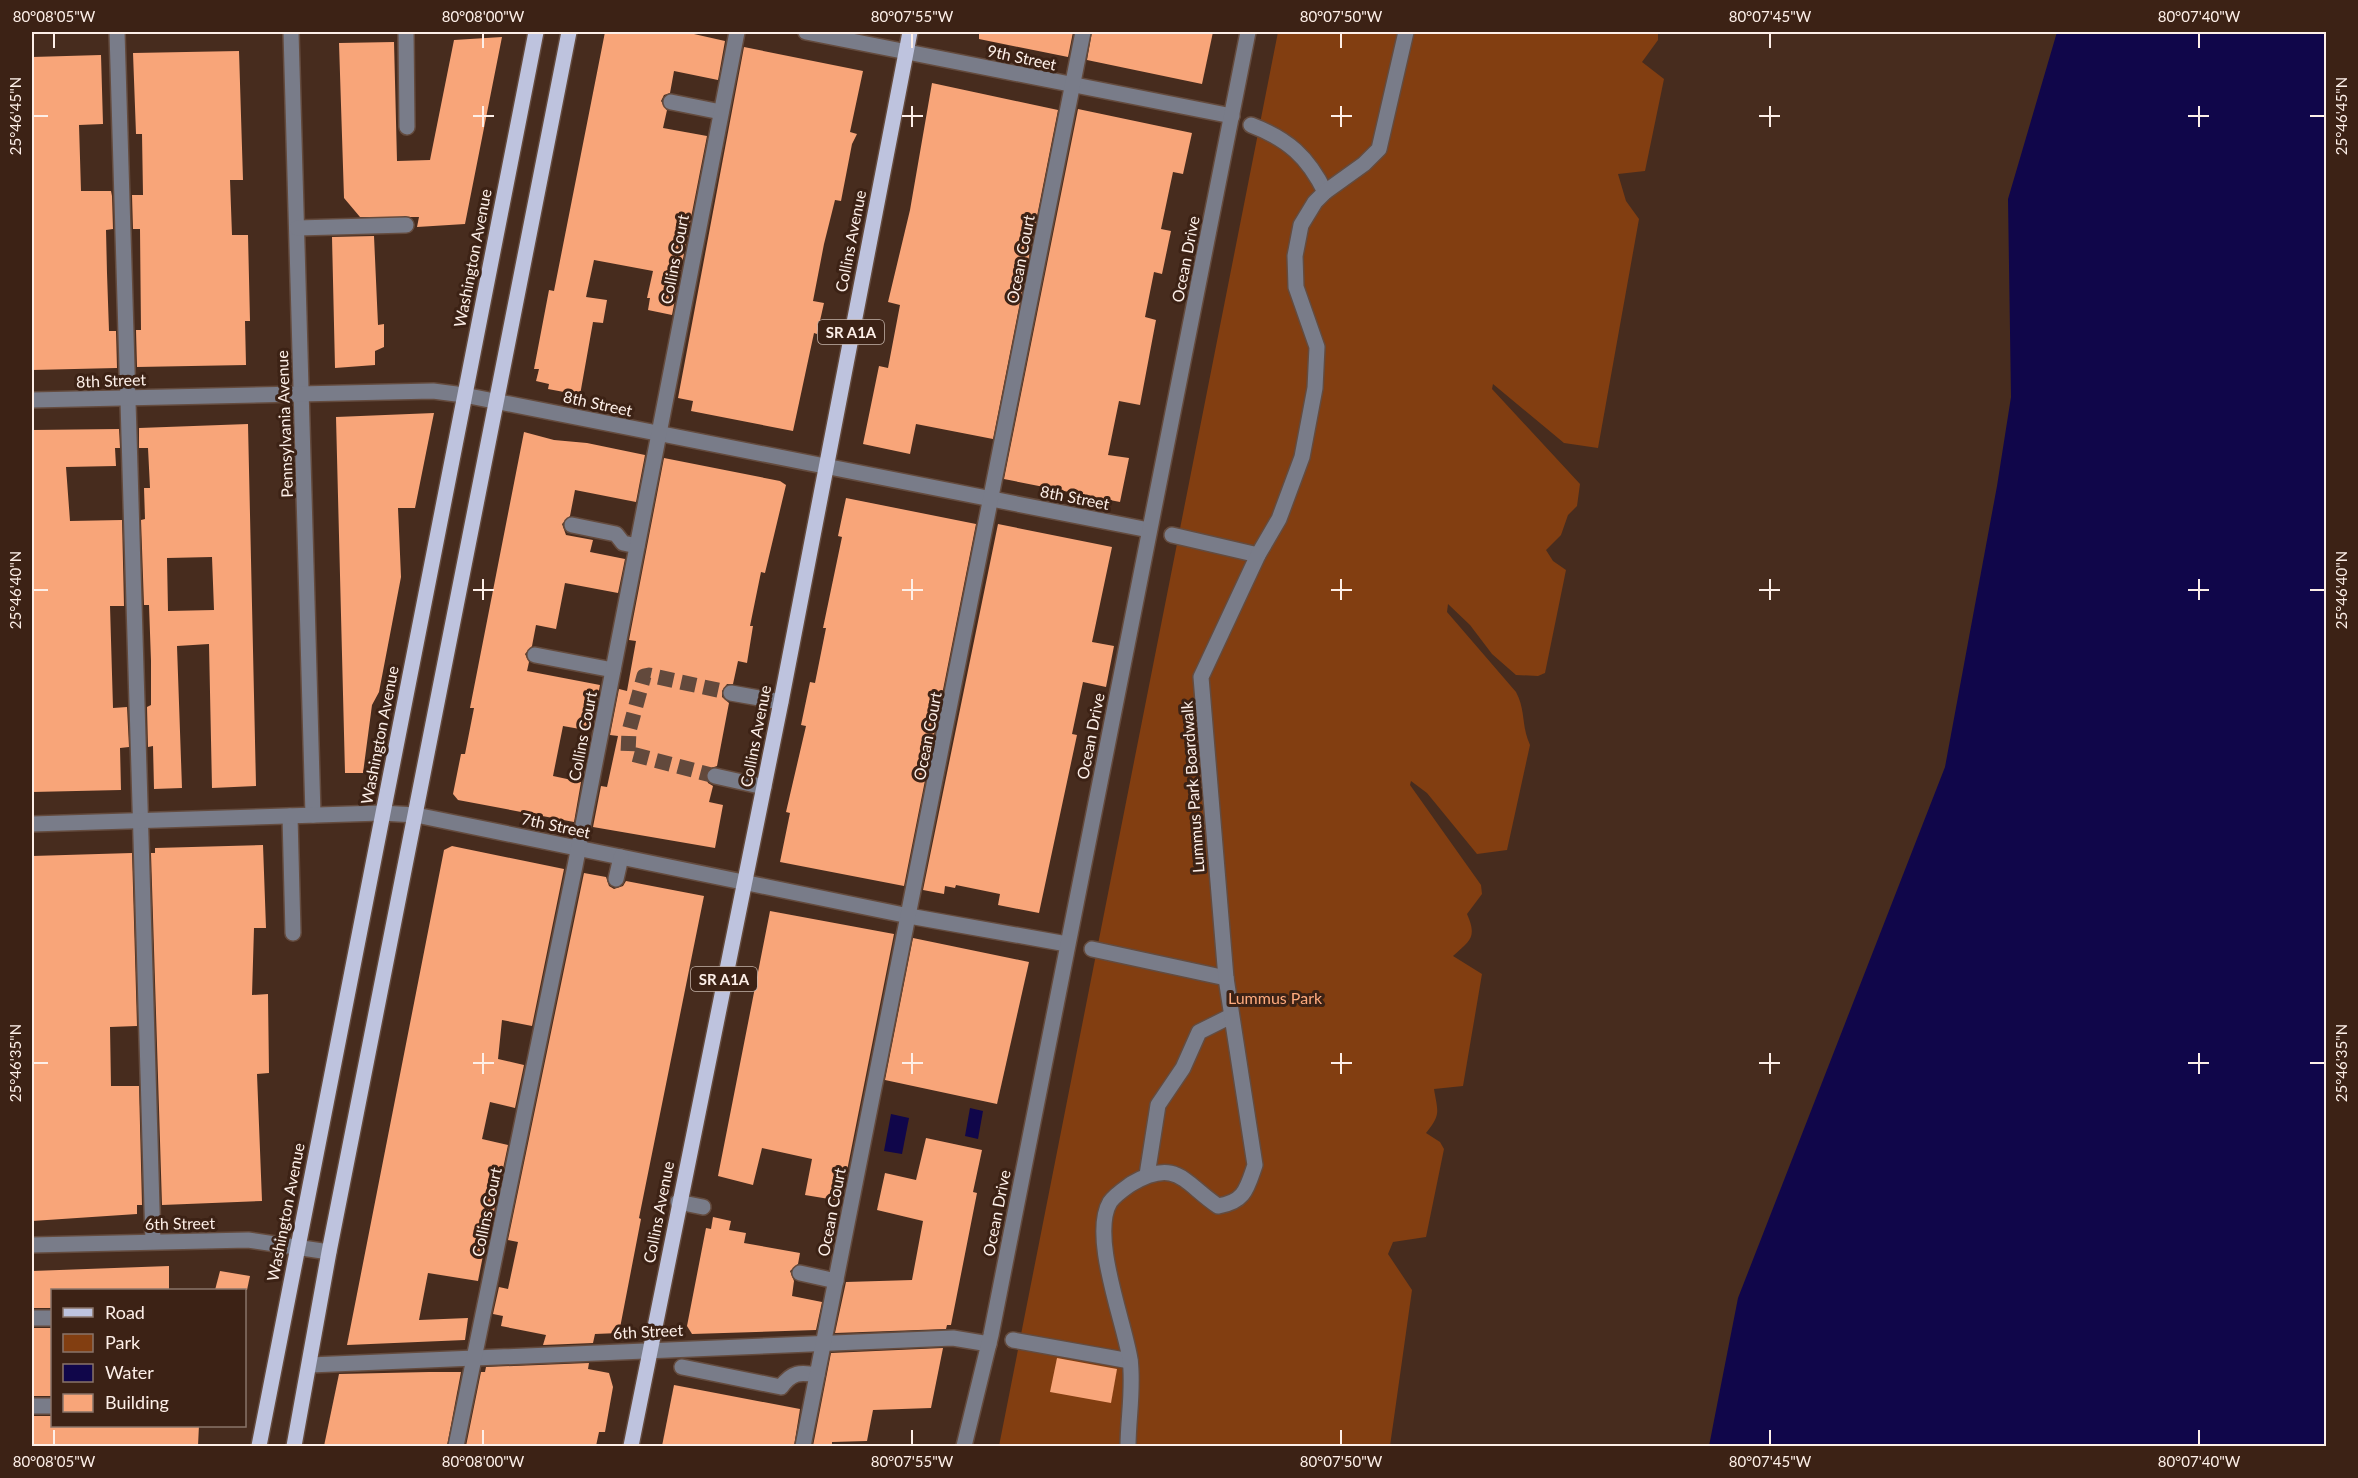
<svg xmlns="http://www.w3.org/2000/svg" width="2358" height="1478" viewBox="0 0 2358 1478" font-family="Lato,sans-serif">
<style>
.green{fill:#823e11}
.water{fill:#10064a}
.building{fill:#f8a579;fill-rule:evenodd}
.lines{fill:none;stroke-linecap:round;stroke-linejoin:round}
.minor-tunnel{stroke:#62493c;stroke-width:15;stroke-dasharray:15 8;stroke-linecap:butt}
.minor-casing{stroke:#644b3e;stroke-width:18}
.major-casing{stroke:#644b3e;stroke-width:18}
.minor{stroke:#797c89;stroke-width:15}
.major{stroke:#bec3de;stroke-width:15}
.ticks{fill:none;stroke:#fdefe8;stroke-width:2}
.labels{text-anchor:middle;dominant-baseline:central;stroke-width:6;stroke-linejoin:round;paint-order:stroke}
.shield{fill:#3c2215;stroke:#c3b2a9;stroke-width:1.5}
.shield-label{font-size:15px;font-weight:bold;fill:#fdefe8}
.street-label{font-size:16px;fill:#fdefe8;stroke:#3c2215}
.park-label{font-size:16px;fill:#ffab7e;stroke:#3c2215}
.neatline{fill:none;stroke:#fdefe8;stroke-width:2}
.ticks-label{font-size:15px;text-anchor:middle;fill:#fdefe8}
</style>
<rect width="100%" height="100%" fill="#472c1e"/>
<path class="green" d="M1278 32H1658V40L1642 62 1664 79 1645 171 1618 174 1626 201 1639 219 1598 448 1564 443 1493 384 1492 389 1580 484 1577 506 1568 515 1561 535 1546 550 1553 561 1566 570 1545 673 1538 676 1516 675 1492 654 1470 625 1448 604 1447 612 1516 692C1526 711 1521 725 1530 745L1507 850 1477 854 1427 793 1411 781 1410 785 1481 885 1482 894 1467 914C1477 937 1471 940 1453 956L1482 974 1463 1086 1434 1089C1438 1113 1441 1114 1426 1133L1440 1142 1444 1149 1426 1237 1393 1242 1388 1254 1412 1290 1390 1446H999Z"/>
<g class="water">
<polygon points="2057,32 2326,32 2326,1446 1709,1446 1738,1298 1945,767 1997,486 2011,397 2008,199"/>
<polygon points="970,1108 983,1111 978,1139 965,1136"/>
<polygon points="891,1114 909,1118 902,1154 884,1151"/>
</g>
<g class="building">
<polygon points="605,32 685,32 725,41 718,80 674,71 670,93 664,95 661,101 667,110 663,128 707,136 672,315 648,310 650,298 647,298 653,271 594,260 586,297 607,300 603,323 593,322 580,395 548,389 549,384 536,381 539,369 534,369 549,290 554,291"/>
<polygon points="979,32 1073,32 1068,57 979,39"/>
<polygon points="1092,32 1213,32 1202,84 1087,60"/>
<polygon points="502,37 465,224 417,227 419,217 360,217 344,198 339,43 394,42 397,161 430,160 454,40"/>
<polygon points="744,47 863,71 850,132 857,134 852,144 841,201 835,200 824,244 813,301 824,303 817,334 814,333 793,431 691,411 693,401 678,398"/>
<polygon points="239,51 243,180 230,180 232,235 248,235 250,321 245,321 246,365 137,367 136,330 141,330 140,229 133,229 132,195 143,195 142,134 136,134 133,53"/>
<polygon points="101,55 103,124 79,125 81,191 111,191 112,196 113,229 106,230 107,273 109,331 116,331 117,368 32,370 32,57"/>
<polygon points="932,83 1058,110 993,439 916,424 910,454 863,444 879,366 888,368 900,305 888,302 910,210"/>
<polygon points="1078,109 1192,133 1183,174 1173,172 1161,229 1171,231 1162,274 1154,272 1145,317 1156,320 1140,405 1119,401 1108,455 1129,458 1120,502 1004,479"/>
<polygon points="374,236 378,325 384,324 384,347 375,351 375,365 335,368 332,237"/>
<polygon points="434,413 415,508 398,508 401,577 379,692 372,705 363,773 345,773 336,417"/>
<path d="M248 424 256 786 212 788 209 644 177 646 182 788 154 789 153 746 148 747 147 707 151 705V661L149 605H144L141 520 145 519 144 488H150L148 448H139V428ZM212 557 214 610 168 611 167 558Z"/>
<polygon points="119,429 120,448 115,448 116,466 66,467 70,521 122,520 124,606 110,606 113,708 127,707 129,747 120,748 121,790 32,792 32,430"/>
<polygon points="524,432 554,440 587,443 645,455 636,502 575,490 570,516 562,524 566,535 593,540 590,552 625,559 618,593 565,583 556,629 536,625 532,646 525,654 529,662 527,671 600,685 591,731 563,726 553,776 581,782 574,822 458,800 453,794 461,754 465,754 474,708 470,708"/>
<polygon points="664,458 780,481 786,485 765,573 761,572 750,626 753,626 747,663 738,661 733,684 727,684 722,691 722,697 729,703 717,766 708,769 705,774 708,783 713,786 709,802 723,805 715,848 593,827 601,786 607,787 618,736 610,735 619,689 627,691 636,641 629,640"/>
<polygon points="846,498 976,524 904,886 780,862 790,813 786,812 806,726 801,725 810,682 815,683 826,628 823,628 842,537 838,536"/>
<polygon points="998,524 1112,547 1092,642 1114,646 1106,687 1083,682 1072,734 1077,735 1039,913 998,905 1000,894 956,885 955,888 945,886 944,894 923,890"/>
<polygon points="263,845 266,928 254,928 252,995 268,994 269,1073 257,1074 262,1201 162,1205 151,853 155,853 155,848"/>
<polygon points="452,846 564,869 532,1026 502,1020 498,1059 524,1065 515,1108 490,1102 482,1139 508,1145 489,1235 487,1235 478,1281 428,1273 419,1320 468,1318 465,1340 347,1345 444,850"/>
<polygon points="132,853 137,1026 110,1027 111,1086 139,1086 142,1205 137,1205 137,1214 32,1221 32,856"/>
<polygon points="584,873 606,877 609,886 614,889 623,886 626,881 704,896 639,1218 641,1219 619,1333 595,1334 593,1343 543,1345 546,1335 501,1326 503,1316 493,1314 499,1287 508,1289 518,1242 508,1240"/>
<polygon points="770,911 894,934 841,1201 805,1195 812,1159 762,1148 753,1185 718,1176"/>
<polygon points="913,938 1029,962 997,1104 885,1080"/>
<polygon points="926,1138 982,1150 973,1192 977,1193 951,1325 947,1325 946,1329 835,1333 846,1282 912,1280 923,1221 877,1210 885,1173 916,1180"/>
<polygon points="713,1217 731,1221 729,1230 746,1233 744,1243 800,1253 798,1264 790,1271 794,1281 792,1296 822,1302 816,1330 692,1334 687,1326 706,1228 711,1229"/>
<polygon points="169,1266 169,1290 52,1290 52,1308 32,1308 32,1271"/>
<polygon points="220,1271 250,1276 247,1290 215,1290"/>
<rect x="32" y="1328" width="20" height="68"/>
<polygon points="943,1348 931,1408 873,1410 867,1441 832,1442 832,1445 813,1446 831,1353"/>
<polygon points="1057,1358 1117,1369 1111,1403 1050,1392"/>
<polygon points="589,1363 588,1369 609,1373 613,1387 605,1432 599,1432 596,1446 466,1446 481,1372 485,1372 486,1367"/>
<polygon points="429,1372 461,1372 447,1446 324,1446 339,1374"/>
<polygon points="674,1385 800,1409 794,1446 662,1446"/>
<polygon points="32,1416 52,1416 52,1425 199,1425 198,1446 32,1446"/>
</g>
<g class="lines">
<polyline class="minor-tunnel" points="715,776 628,753 629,731 644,676 649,675 731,693"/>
<defs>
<g id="minor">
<polyline points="117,32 153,1241"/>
<polyline points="291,32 313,815"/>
<polyline points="406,32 407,127"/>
<polyline points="806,32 1232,116"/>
<polyline points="671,102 721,112"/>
<path d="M1251 125C1288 139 1308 157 1325 192"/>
<polyline points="297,228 406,225"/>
<polyline points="32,400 433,391 464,395 1149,530"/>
<polyline points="572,525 616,534 623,543 637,546"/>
<polyline points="1172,535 1258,555"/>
<polyline points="535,655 613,670"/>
<polyline points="731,693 781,702"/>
<polyline points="715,776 764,787"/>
<polyline points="290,816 293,933"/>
<polyline points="32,824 381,813 416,815 909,916 1067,944"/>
<polyline points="616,879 621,857"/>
<polyline points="1092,949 1226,978"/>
<polyline points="1147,1175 1158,1105 1183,1068 1199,1032 1231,1016"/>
<polyline points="678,1202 703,1207"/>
<polyline points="32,1245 248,1240 329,1252"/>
<polyline points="800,1273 836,1281"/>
<polyline points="32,1318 52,1318"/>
<polyline points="1013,1340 1130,1361"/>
<polyline points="310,1365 953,1338 989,1344"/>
<path d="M682 1367 781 1387C792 1372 800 1372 817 1375"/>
<polyline points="32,1406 52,1406"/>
<polyline points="456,1446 575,866 737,32"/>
<polyline points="803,1446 1083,32"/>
<polyline points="964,1446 991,1335 1248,32"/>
<path d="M1128 1446C1128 1419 1134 1387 1130 1359 1124 1321 1090 1236 1110 1202 1115 1195 1124 1189 1131 1184 1177 1157 1184 1183 1218 1206 1245 1202 1247 1188 1255 1165L1226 978 1201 677 1258 555 1279 519 1302 457 1315 388 1317 347 1296 287 1295 256 1301 225 1315 202 1325 192 1364 164 1379 149 1406 32"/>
</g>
<g id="major">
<polyline points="259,1446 536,32"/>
<polyline points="294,1446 329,1252 569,32"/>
<polyline points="631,1446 781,702 910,32"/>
</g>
</defs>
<use href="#minor" class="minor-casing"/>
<use href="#major" class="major-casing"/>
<use href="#minor" class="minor"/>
<use href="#major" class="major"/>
</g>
<path class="ticks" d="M54 33V48M483 33V48M912 33V48M1341 33V48M1770 33V48M2199 33V48M483 106V127M912 106V127M1341 106V127M1770 106V127M2199 106V127M33 116H48M473 116H494M902 116H923M1331 116H1352M1759 116H1780M2188 116H2209M2310 116H2325M483 579V600M912 579V600M1341 579V600M1770 579V600M2199 579V600M33 590H48M473 590H494M902 590H923M1331 590H1352M1759 590H1780M2188 590H2209M2310 590H2325M483 1053V1074M912 1053V1074M1341 1053V1074M1770 1053V1074M2199 1053V1074M33 1063H48M473 1063H494M902 1063H923M1331 1063H1352M1759 1063H1780M2188 1063H2209M2310 1063H2325M54 1430V1445M483 1430V1445M912 1430V1445M1341 1430V1445M1770 1430V1445M2199 1430V1445"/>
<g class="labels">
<g class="shield">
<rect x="818" y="320" width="66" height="24" rx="4.5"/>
<rect x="691" y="967" width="66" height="24" rx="4.5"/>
</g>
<g class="shield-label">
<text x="851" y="332">SR A1A</text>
<text x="724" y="979">SR A1A</text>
</g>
<g class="street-label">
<text transform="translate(1022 57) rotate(12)">9th Street</text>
<text transform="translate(850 241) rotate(-79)">Collins Avenue</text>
<text transform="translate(472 258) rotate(-79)">Washington Avenue</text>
<text transform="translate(674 259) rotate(-79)">Collins Court</text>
<text transform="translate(1020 259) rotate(-79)">Ocean Court</text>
<text transform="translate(1185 259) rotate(-79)">Ocean Drive</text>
<text transform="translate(111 380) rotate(-2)">8th Street</text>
<text transform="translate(598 403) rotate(12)">8th Street</text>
<text transform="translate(284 424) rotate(-92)">Pennsylvania Avenue</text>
<text transform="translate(1075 497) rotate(11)">8th Street</text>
<text transform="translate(379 735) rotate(-79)">Washington Avenue</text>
<text transform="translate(582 736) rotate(-79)">Collins Court</text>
<text transform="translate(755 736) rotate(-79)">Collins Avenue</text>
<text transform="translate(927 736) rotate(-79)">Ocean Court</text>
<text transform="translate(1090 736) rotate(-79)">Ocean Drive</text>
<text transform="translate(1192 787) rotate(-94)">Lummus Park Boardwalk</text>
<text transform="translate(556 825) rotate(12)">7th Street</text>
<text transform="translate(285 1212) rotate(-79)">Washington Avenue</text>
<text transform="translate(486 1212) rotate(-78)">Collins Court</text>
<text transform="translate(658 1212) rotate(-79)">Collins Avenue</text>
<text transform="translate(831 1212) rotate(-79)">Ocean Court</text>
<text transform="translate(996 1213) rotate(-79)">Ocean Drive</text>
<text transform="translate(180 1223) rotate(-1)">6th Street</text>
<text transform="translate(648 1331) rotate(-3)">6th Street</text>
</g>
<g class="park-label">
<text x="1275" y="997">Lummus Park</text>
</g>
</g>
<rect width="2358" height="1478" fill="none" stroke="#3c2215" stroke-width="66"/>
<rect x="51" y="1289" width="195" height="138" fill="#3c2215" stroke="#897469" stroke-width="1.5"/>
<rect x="63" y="1308" width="30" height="9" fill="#bec3de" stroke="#897469" stroke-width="1.5"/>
<text x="105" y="1319" font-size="18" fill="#fdefe8">Road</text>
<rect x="63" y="1334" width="30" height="18" fill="#823e11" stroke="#897469" stroke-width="1.5"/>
<text x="105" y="1349" font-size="18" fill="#fdefe8">Park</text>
<rect x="63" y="1364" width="30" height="18" fill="#10064a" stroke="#897469" stroke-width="1.5"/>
<text x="105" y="1379" font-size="18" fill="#fdefe8">Water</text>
<rect x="63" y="1394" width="30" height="18" fill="#f8a579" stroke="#897469" stroke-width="1.5"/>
<text x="105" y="1409" font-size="18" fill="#fdefe8">Building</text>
<rect x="33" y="33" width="2292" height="1412" class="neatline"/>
<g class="ticks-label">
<text x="54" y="22">80°08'05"W</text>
<text x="483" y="22">80°08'00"W</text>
<text x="912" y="22">80°07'55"W</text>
<text x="1341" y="22">80°07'50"W</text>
<text x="1770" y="22">80°07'45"W</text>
<text x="2199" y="22">80°07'40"W</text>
<text transform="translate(16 116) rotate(-90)" y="5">25°46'45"N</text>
<text transform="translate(2342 116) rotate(-90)" y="5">25°46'45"N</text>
<text transform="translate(16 590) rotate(-90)" y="5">25°46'40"N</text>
<text transform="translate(2342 590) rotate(-90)" y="5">25°46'40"N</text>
<text transform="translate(16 1063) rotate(-90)" y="5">25°46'35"N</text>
<text transform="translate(2342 1063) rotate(-90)" y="5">25°46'35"N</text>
<text x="54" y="1467">80°08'05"W</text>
<text x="483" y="1467">80°08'00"W</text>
<text x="912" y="1467">80°07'55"W</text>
<text x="1341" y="1467">80°07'50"W</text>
<text x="1770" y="1467">80°07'45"W</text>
<text x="2199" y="1467">80°07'40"W</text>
</g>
</svg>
